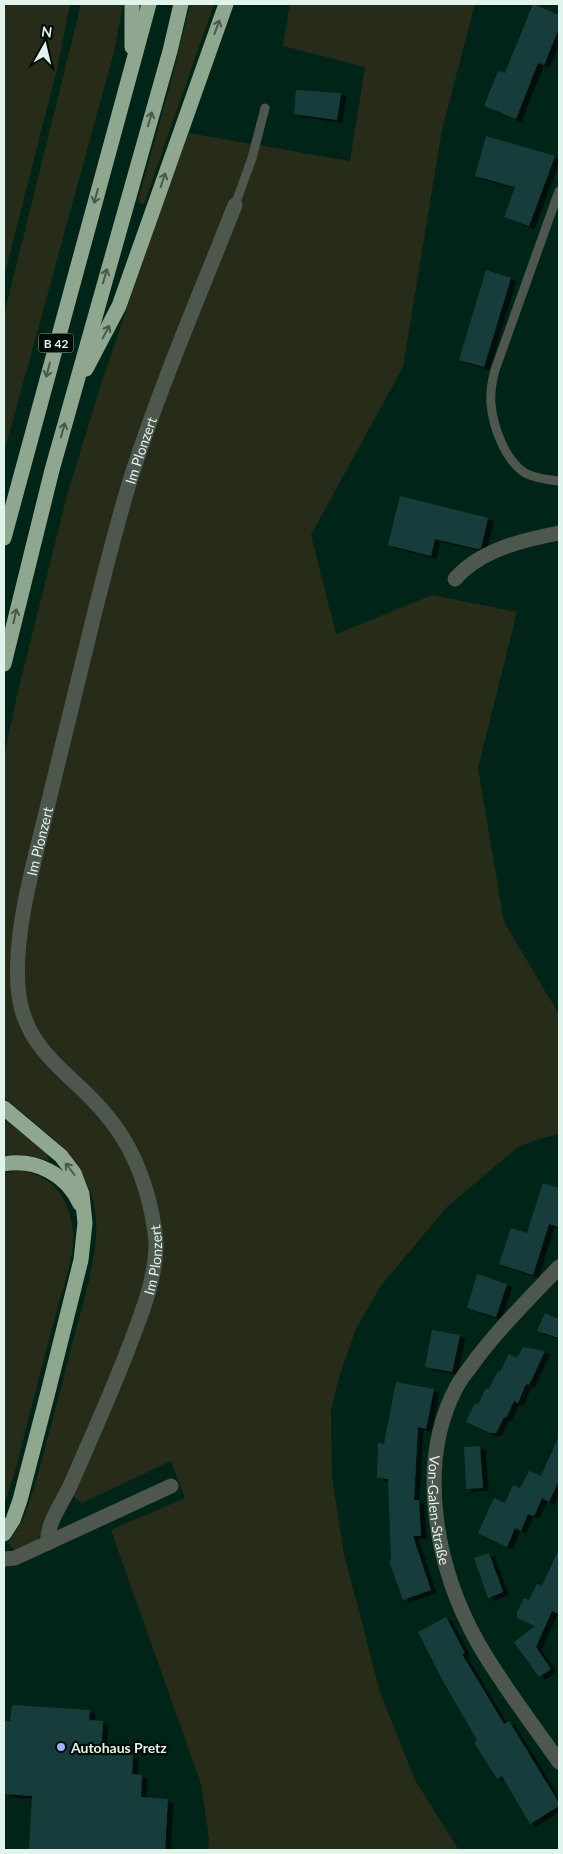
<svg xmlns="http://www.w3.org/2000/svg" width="563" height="1854" viewBox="0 0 563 1854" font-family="Lato,sans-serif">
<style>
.green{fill:#262c18}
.building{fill:#183e3b;filter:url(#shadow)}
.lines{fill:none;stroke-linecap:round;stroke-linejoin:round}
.lane{stroke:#4d574d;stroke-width:9}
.street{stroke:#4d574d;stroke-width:15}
.highway{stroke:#90a78f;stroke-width:15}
.oneway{stroke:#48594a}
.poi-dot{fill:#a5b1fc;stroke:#010b06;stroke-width:2}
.labels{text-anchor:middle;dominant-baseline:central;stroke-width:4.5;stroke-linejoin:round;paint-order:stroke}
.shield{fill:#010b06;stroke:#9daea6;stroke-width:1}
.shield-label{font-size:12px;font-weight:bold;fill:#e0f4eb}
.street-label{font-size:14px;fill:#e0f4eb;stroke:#010b06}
.poi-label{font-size:14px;font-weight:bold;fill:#e0f4eb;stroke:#010b06;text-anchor:start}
</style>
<defs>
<filter id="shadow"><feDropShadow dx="5.5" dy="3" stdDeviation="0" flood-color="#0009"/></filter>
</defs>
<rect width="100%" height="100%" fill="#002518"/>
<g class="green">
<polygon points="4,4 70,4 58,65 4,277"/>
<polygon points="81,4 123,4 114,52 4,453 4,315"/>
<polygon points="190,4 214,4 144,204 141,204 138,200 172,78"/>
<path d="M290 4H475L442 130 403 367 311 535 336 634 432 595 517 612 478 768 504 922 559 1014V1134L539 1139 518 1147 446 1208 380 1287 356 1329 340 1374 331 1410 332 1477 344 1554 380 1692 415 1780 459 1850H208L209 1840 201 1784 111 1530 185 1498 171 1461 82 1503 63 1489 36 1543 17 1553 8 1543C27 1519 33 1491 41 1463 50 1428 60 1394 68 1360 78 1320 92 1279 96 1238 97 1224 96 1210 92 1197 79 1151 37 1127 4 1097V756L17 695 67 495 102 381 169 185 189 133 350 161 365 67 283 46Z"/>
<polygon points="4,1119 47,1154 49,1161 27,1155 4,1155"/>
<path d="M21 1170C55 1178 69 1198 73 1231 76 1251 62 1290 57 1310 47 1346 38 1383 28 1420 21 1448 15 1477 4 1504V1173Z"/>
</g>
<g class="building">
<polygon points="533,4 559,15 559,28 544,65 538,63 516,119 484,106 498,71 505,73"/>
<polygon points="296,90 341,93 337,120 294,114"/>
<polygon points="486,136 555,156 529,226 504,217 515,187 475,176"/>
<polygon points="486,270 511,278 484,367 459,360"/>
<polygon points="400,496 488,518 481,548 478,549 435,539 431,556 388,545"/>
<polygon points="543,1183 559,1188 559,1227 549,1224 533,1275 499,1264 511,1228 527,1233"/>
<polygon points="477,1274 507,1284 496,1317 467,1308"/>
<polygon points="545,1313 559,1319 559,1338 537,1331"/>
<polygon points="432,1330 460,1335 452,1372 425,1367"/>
<polygon points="523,1347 545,1351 529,1385 526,1384 518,1403 514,1401 506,1418 504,1417 496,1433 490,1433 466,1422 475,1403 478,1405 486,1388 489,1389 498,1371 500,1372 509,1354 517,1358"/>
<polygon points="396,1382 434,1389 426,1429 418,1427 414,1500 419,1500 421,1536 413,1536 431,1590 403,1600 389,1561 391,1560 388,1479 377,1478 378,1443 384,1444"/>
<polygon points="559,1436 559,1480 549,1502 542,1498 534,1516 528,1514 521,1531 515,1528 507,1547 478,1533 494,1498 505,1503 513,1485 520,1488 529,1471 541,1476"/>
<polygon points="480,1446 483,1488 466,1489 464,1447"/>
<polygon points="559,1549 559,1614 552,1611 536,1647 551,1669 539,1677 514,1642 535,1626 517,1618 517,1612 524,1598 529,1600 537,1584 542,1586"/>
<polygon points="489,1553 503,1592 488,1598 474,1558"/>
<polygon points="446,1617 465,1653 462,1654 504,1724 509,1721 559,1803 559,1806 530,1824 502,1776 497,1779 474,1742 477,1740 443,1681 418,1632"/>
<polygon points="12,1705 90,1710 89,1720 103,1721 101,1753 133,1755 132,1774 142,1775 141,1797 168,1799 165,1850 29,1850 32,1796 4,1794 4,1721 10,1721"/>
</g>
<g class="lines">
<g class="lane">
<path d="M559 191 495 370C492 381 490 393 491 404 493 427 505 460 525 473 535 478 548 480 559 481"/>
<polyline points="235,205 252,158 265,108"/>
</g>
<g class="street">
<path d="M455 579C480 550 523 540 559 533"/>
<path id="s1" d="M559 1267C529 1299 497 1330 471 1366 466 1373 460 1380 456 1388 415 1466 437 1570 478 1643 502 1685 532 1723 559 1762"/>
<path id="s2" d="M48 1543C45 1526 64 1500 71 1484 93 1433 116 1383 135 1331 145 1304 155 1277 156 1247 156 1233 153 1219 150 1205 139 1161 123 1131 92 1099 62 1069 29 1047 20 1002 9 941 36 857 50 796 65 733 81 670 96 607 108 561 119 514 134 468 163 379 201 292 235 205"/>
<polyline points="4,1559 15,1558 171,1486"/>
</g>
<g class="highway">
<polyline points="132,47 132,4"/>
<polyline points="86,369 119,306 226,4"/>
<polyline points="4,538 149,4"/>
<polyline points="4,664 52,470 170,51 181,4"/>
<polyline points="4,1108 61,1156 74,1173 82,1194 85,1223 81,1260 47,1396 20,1500 13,1520 4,1534"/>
<path d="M4 1164C36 1158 67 1175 80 1204"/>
</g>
</g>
<defs><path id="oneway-shaft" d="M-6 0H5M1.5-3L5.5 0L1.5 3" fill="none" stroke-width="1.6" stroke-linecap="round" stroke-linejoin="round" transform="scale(1.25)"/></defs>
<g class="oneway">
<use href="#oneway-shaft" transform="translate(217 27) rotate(-70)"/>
<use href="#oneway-shaft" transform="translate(150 119) rotate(-74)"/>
<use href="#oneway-shaft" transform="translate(163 180) rotate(-71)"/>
<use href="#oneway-shaft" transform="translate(96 196) rotate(105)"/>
<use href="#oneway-shaft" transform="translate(105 276) rotate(-74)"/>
<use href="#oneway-shaft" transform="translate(106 332) rotate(-62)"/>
<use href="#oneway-shaft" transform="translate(48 370) rotate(105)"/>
<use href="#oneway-shaft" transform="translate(63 430) rotate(-74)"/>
<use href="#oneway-shaft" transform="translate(15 616) rotate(-77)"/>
<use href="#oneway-shaft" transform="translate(70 1169) rotate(-127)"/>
</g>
<circle class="poi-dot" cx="61" cy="1747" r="5"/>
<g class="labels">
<rect class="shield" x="38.5" y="333.5" width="35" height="19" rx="4"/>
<g class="shield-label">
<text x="56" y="343">B 42</text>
</g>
<g class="street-label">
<text stroke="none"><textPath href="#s2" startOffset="1172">Im Plonzert</textPath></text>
<text stroke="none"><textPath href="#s2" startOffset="768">Im Plonzert</textPath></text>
<text stroke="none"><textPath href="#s2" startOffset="304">Im Plonzert</textPath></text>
<text stroke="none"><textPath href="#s1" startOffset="285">Von-Galen-Straße</textPath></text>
</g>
<g class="poi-label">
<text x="71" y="1747">Autohaus Pretz</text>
</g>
</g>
<rect width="563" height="1854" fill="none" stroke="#e0f4eb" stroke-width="10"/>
<g transform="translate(45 45) rotate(8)" stroke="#010b06" stroke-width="4" paint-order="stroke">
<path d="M0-4L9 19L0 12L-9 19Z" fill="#e0f4eb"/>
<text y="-8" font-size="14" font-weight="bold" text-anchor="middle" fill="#e0f4eb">N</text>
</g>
</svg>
